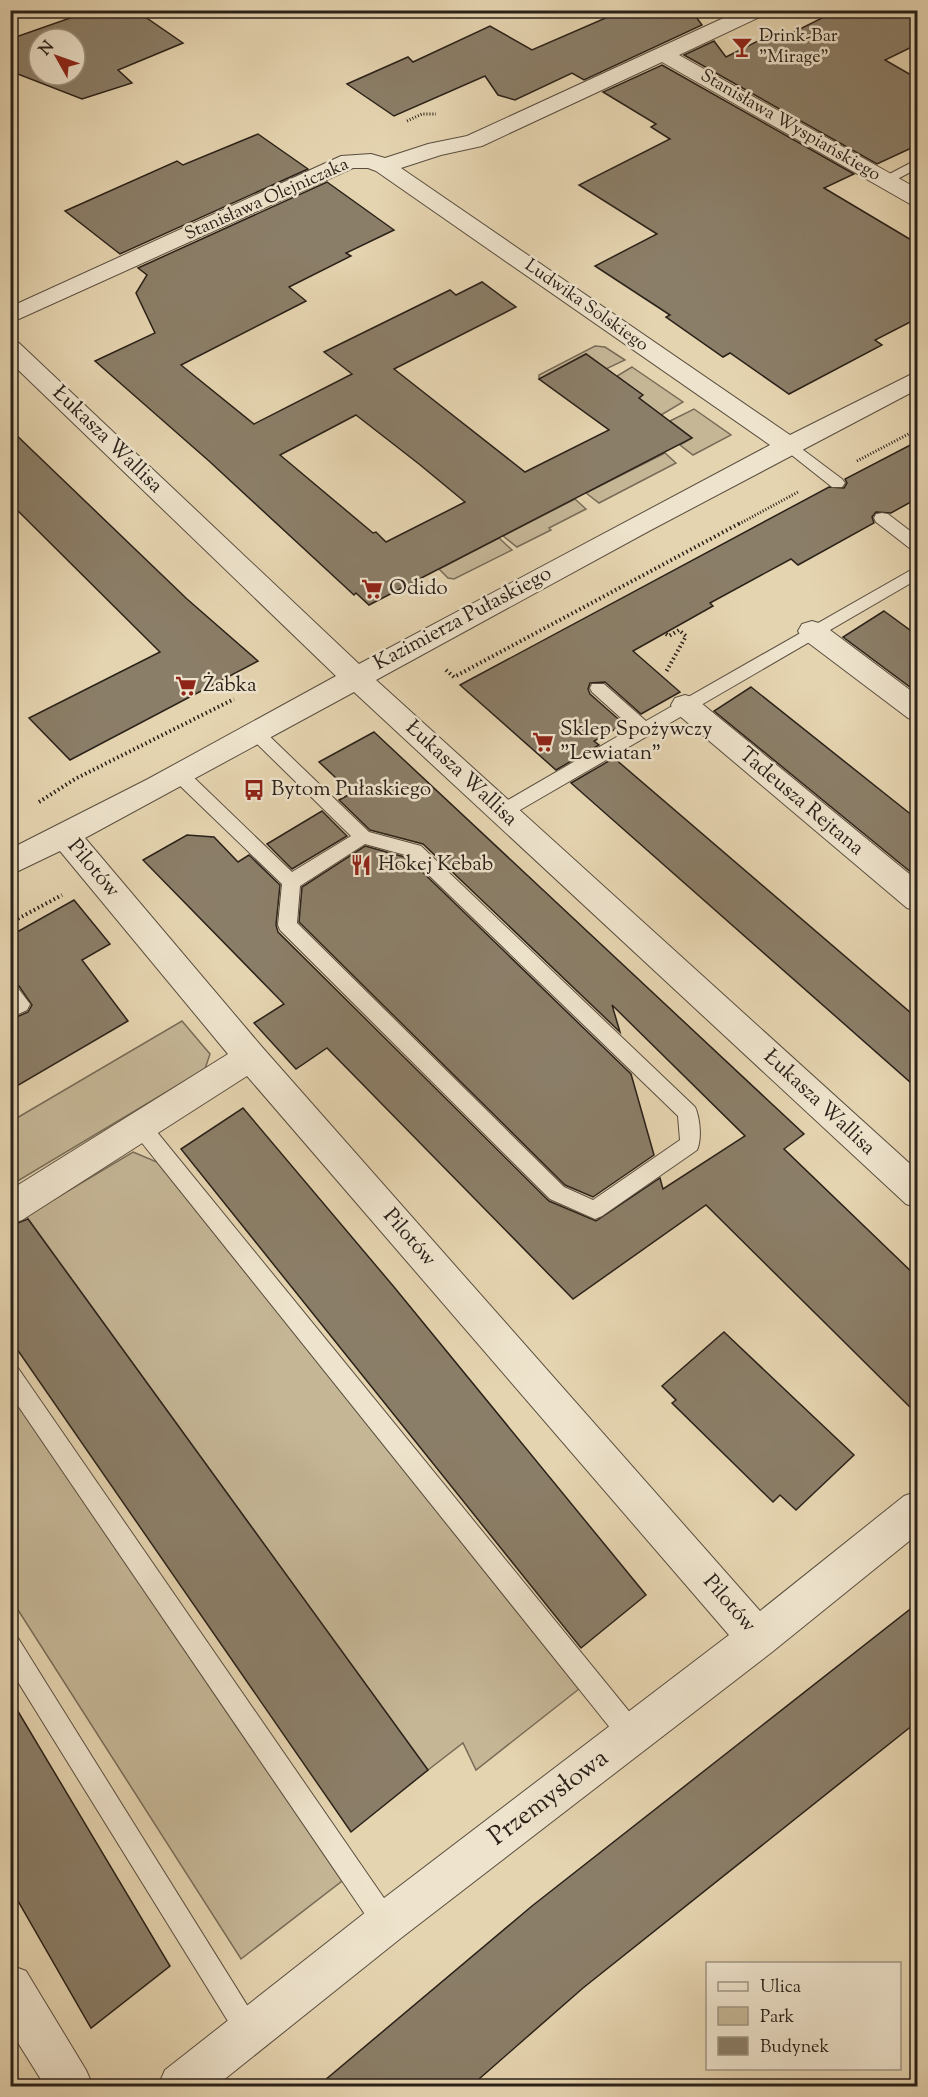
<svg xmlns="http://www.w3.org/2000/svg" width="928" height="2097" viewBox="0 0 928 2097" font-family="'Sorts Mill Goudy',serif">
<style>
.green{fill:#c5b696;stroke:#786c58;stroke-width:1.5}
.building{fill:#8b7e68;stroke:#2a2119;stroke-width:1.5;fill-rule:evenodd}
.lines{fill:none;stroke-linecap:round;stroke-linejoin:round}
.service-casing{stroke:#594e3f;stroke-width:2}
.minor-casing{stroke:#594e3f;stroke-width:2}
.path-far1{stroke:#2a2119;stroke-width:3;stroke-dasharray:1 2;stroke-linecap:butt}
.path{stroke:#2a2119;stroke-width:4;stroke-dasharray:1.5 3;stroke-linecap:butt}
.service{fill:#eee3cc;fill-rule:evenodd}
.minor{fill:#eee3cc;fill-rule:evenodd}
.labels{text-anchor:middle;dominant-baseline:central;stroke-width:5;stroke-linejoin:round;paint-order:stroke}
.far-poi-label{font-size:18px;fill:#2a2119;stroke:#eee3cc;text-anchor:start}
.far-street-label{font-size:18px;fill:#2a2119;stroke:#eee3cc}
.street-label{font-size:21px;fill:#2a2119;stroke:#eee3cc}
.poi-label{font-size:21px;fill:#2a2119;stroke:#eee3cc;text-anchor:start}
.near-street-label{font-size:26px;fill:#2a2119;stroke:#eee3cc}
</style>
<rect width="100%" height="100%" fill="#e5d4b0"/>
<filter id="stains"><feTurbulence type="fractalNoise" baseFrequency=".00333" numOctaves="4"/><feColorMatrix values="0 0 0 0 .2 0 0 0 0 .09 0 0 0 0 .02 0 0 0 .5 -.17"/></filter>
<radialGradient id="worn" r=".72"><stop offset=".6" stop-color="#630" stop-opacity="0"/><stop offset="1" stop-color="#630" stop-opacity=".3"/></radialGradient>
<g class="green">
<polygon points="595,346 605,347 625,360 606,369 586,354 539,379 539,375"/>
<polygon points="632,367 683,402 661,415 639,398 642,395 617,376"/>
<polygon points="694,409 731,435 693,455 680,445 692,438 670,421"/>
<polygon points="665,453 676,463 599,503 586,493"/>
<polygon points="575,499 586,509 549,528 551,530 517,547 503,536"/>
<polygon points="499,538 512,550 454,579 448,578 439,569"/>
<polygon points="182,1021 210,1054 205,1069 11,1185 10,1122"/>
<polygon points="133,1152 157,1162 579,1689 476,1770 463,1743 428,1770 26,1216"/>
<polygon points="10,1393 342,1881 241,1959 11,1599"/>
</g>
<g class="building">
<path d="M93 10H135L183 43 118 70 132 83 82 99 10 71V39ZM39 39H75V75H39Z"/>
<polygon points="624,10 691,10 702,25 584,80 572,73 515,100 498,95 485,76 394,116 347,84 408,57 413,62 490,26 532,50"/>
<polygon points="838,10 918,10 918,44 885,60 918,79 918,145 877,164 684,55 714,41 726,57 770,35 778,40"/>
<polygon points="662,65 854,174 824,188 918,244 918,318 875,340 882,345 789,394 730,353 723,357 666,317 670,315 595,266 657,234 579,185 670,139 651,127 656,124 603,92"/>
<polygon points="258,134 308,169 120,254 65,211 177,161 183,165"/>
<path d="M327 182 394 230 346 253 351 256 289 287 306 301 181 365 254 424 352 374 324 352 450 290 456 295 482 282 516 307 394 369 525 472 609 430 539 379 586 354 643 395 639 398 692 438 369 605 356 593 354 595 209 461 95 361 155 333 136 293 147 275 138 268ZM356 415 419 464 465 502 386 542 376 532 373 533 280 455Z"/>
<polygon points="10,429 187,599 258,661 70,760 29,718 160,652 10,503"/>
<polygon points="918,441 918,498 891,513 876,512 872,517 874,523 798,565 791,559 710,603 713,606 633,651 680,692 641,714 605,682 590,683 588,689 590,694 624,724 594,741 599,745 556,770 460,685 829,487 844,488 847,483 845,479"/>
<polygon points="884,611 918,636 918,693 843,637"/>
<polygon points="751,687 918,820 918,878 714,711"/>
<polygon points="374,732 804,1134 784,1149 918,1278 918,1415 706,1205 573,1299 327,1048 296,1069 254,1023 284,1004 143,860 187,835 214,837 238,862 249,855 280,885 276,925 278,932 549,1201 596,1221 660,1178 663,1189 745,1136 612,1005 620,1032 423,844 370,830 339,800 352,793 319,762"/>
<polygon points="614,758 918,1019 918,1089 571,783"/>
<polygon points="322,811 347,836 292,869 267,844"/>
<polygon points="365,846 408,858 631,1074 654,1155 593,1197 565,1185 299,922 302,887"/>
<polygon points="74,900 110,944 82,960 128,1021 10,1090 10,1020 28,1012 32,1005 19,986 10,982 10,936"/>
<polygon points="243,1108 394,1287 646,1595 581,1648 181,1149"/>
<polygon points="28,1219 428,1770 351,1832 10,1339 10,1226"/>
<polygon points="724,1332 854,1455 796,1510 780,1495 773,1502 672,1403 676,1400 662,1386"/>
<polygon points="918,1603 918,1721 583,1988 471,2086 318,2086 532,1906"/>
<polygon points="10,1698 170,1966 91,2028 10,1887"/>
</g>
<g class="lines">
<defs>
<g id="service">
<polygon points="918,159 918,168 890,183 885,184 878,180"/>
<polygon points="789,441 794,443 842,479 845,483 842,487 832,487 784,449 781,446 784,443"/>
<polygon points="882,513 888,514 918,537 918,551 912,550 876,522 874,518 876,514"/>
<polygon points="918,566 918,579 508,817 502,819 496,817 493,812 496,807 632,728 592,692 590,688 592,684 604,684 646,721"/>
<path d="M255 726 261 728 369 832 421 846 695 1107C700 1118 702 1139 697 1150L602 1216 595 1219 550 1199 280 930 278 925 282 884 174 780 171 775 174 770 180 768 186 770 292 872 351 836 249 736 246 732 249 728ZM365 844 409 856 678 1116 680 1140 593 1200 564 1187 297 923 300 886Z"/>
<polygon points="10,984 17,987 30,1004 27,1010 10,1018"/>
<polygon points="141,1118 148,1121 641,1726 644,1735 641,1744 632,1747 623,1744 134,1133 131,1127 134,1121"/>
<polygon points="10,1365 18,1368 395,1914 399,1923 395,1932 386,1936 377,1932 10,1394"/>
<polygon points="10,1634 18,1638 257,2021 261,2030 257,2039 248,2043 239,2039 10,1669"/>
</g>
<g id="minor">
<polygon points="741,10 769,10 766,14 679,55 918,189 918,206 910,204 662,62 482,146 441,155 401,168 790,435 918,371 918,389 649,531 376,680 918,1171 918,1208 906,1204 354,692 85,838 262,1047 760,1611 904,1496 918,1491 918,1534 772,1652 401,1938 216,2086 158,2086 165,2070 371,1908 729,1635 247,1076 22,1220 10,1224 10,1190 228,1054 60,851 10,875 10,849 148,779 336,676 10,362 10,341 19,343 359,664 770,445 376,171 368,168 353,168 10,323 10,307 341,156 371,154 385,158 428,144 467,136"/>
<polygon points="812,621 822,624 918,696 918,721 908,718 802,638 798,631 802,624"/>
<polygon points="685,695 695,698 918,881 918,911 907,908 675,712 671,705 675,698"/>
<polygon points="10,1965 26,1971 86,2070 93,2086 45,2086 10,2030"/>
</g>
</defs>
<use href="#service" class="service-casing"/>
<use href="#minor" class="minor-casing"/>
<g class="path-far1">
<polyline points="407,121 422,114 436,114"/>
<polyline points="857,461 918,429"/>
<polyline points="739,524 798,492"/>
</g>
<g class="path">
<polyline points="666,634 669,636 679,630 686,636 666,672"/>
<polyline points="446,670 454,677 742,522"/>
<polyline points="39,802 75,779 234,699"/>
<polyline points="10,923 62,895"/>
</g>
<use href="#service" class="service"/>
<use href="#minor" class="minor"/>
</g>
<defs>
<symbol id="bar-bare" viewBox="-9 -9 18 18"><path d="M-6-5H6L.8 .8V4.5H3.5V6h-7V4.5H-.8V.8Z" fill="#8f2418" stroke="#eee3cc" stroke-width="2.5" paint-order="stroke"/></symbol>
<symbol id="supermarket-bare" viewBox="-9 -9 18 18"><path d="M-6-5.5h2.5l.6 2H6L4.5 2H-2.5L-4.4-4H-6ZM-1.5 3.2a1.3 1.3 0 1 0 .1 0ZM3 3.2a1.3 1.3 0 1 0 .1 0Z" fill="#8f2418" stroke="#eee3cc" stroke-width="2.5" paint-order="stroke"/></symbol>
<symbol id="bus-bare" viewBox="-9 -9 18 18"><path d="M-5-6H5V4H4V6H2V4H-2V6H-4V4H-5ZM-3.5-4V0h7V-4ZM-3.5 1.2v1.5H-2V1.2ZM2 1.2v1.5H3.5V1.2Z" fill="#8f2418" stroke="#eee3cc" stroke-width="2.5" paint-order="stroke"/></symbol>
<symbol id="restaurant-bare" viewBox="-9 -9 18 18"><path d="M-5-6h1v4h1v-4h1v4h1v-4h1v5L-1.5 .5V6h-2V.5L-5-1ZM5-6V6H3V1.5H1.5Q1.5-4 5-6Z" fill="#8f2418" stroke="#eee3cc" stroke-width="2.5" paint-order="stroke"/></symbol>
</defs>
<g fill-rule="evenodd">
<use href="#bar-bare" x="727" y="32" width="30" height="30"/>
<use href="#supermarket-bare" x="357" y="574" width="30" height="30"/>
<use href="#supermarket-bare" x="171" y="671" width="30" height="30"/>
<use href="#supermarket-bare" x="528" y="727" width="30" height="30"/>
<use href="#bus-bare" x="239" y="775" width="30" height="30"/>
<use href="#restaurant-bare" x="346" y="850" width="30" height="30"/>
</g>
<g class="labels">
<g class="far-poi-label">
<text x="759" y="37">Drink-Bar<tspan x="759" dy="21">"Mirage"</tspan></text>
</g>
<g class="far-street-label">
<text transform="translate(790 126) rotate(30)">Stanisława Wyspiańskiego</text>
<text transform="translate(267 200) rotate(-24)">Stanisława Olejniczaka</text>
<text transform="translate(586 306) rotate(35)">Ludwika Solskiego</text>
</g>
<g class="street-label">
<text transform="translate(107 440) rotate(44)">Łukasza Wallisa</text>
<text transform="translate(463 619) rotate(-28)">Kazimierza Pułaskiego</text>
<text transform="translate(461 774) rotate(43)">Łukasza Wallisa</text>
<text transform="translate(801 802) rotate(40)">Tadeusza Rejtana</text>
<text transform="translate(93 869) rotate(50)">Pilotów</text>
<text transform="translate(819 1103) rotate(43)">Łukasza Wallisa</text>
<text transform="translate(409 1238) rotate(49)">Pilotów</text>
<text transform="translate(729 1604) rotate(49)">Pilotów</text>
</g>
<g class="poi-label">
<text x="389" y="589">Odido</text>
<text x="203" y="686">Żabka</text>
<text x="560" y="730">Sklep Spożywczy<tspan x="560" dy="24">"Lewiatan"</tspan></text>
<text x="271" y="790">Bytom Pułaskiego</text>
<text x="378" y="865">Hokej Kebab</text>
</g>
<g class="near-street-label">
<text transform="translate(549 1798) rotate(-37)">Przemysłowa</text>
</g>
</g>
<rect width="928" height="2097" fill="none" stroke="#e5d4b0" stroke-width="36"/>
<rect x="12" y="12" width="904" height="2073" fill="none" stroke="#2a2119" stroke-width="3"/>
<rect x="18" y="18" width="892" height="2061" fill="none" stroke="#2a2119" stroke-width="1.5"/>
<rect x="706" y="1962" width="195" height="108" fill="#eee3cc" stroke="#a09584" stroke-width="1.5"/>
<rect x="718" y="1982" width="30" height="9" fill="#eee3cc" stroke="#a09584" stroke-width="1.5"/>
<text x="760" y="1992" font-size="18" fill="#2a2119">Ulica</text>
<rect x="718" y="2007" width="30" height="18" fill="#c5b696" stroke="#a09584" stroke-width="1.5"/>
<text x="760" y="2022" font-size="18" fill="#2a2119">Park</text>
<rect x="718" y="2037" width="30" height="18" fill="#8b7e68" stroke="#a09584" stroke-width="1.5"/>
<text x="760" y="2052" font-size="18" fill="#2a2119">Budynek</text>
<g transform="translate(57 57) rotate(310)"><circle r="28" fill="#eee3cc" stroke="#a09584" stroke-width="1.5"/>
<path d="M0-4.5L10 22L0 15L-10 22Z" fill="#8f2418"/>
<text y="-9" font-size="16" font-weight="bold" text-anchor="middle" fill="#2a2119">N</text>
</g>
<rect width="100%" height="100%" filter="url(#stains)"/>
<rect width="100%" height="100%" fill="url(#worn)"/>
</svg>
